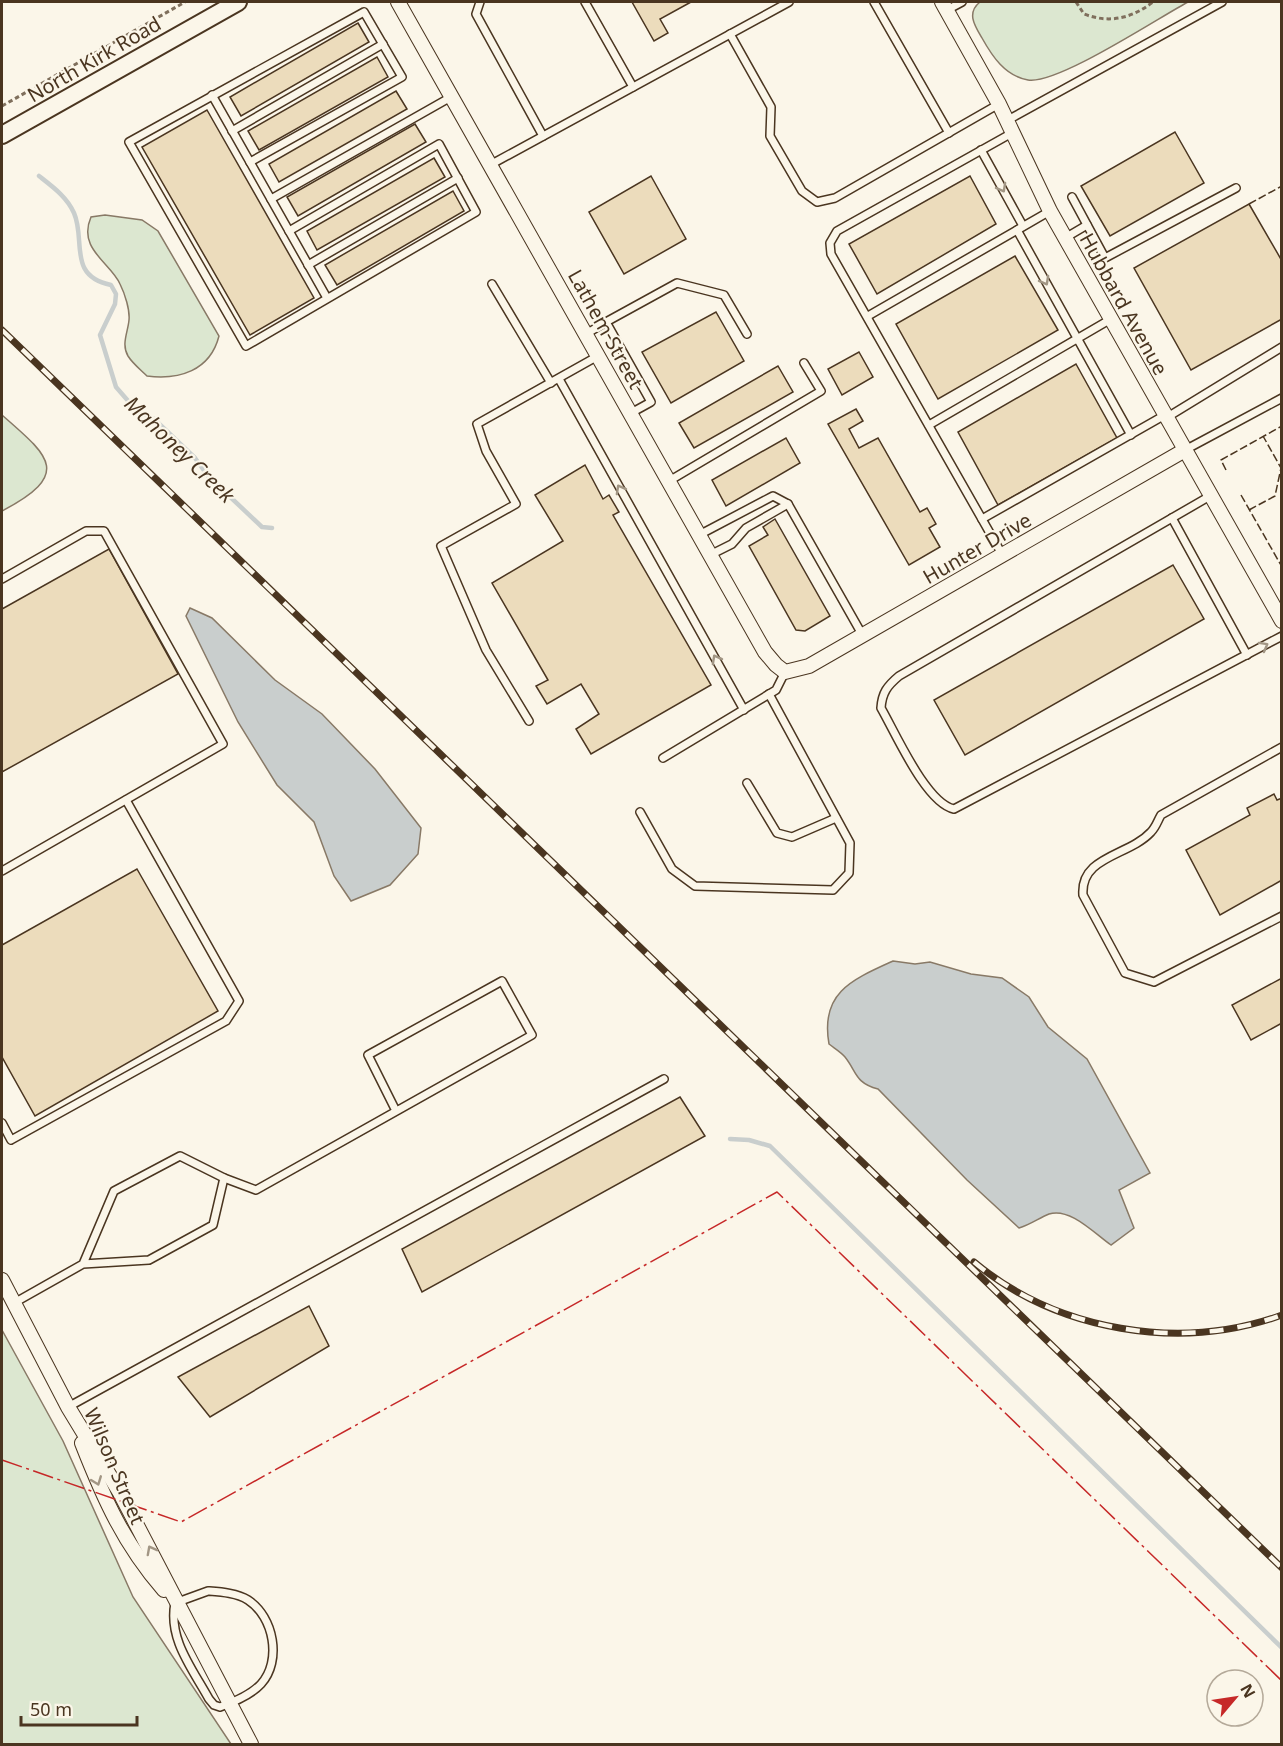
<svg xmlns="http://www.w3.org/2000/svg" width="1283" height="1746" viewBox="0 0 1283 1746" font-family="'Noto Sans',sans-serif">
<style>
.green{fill:#dce7d0;stroke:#887966;stroke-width:1.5}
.water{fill:#c9cecd;stroke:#887966;stroke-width:1.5}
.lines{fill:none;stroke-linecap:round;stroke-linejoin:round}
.stream{stroke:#c9cecd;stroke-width:4.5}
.building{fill:#ecdcbc;stroke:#4a3520;stroke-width:1.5}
.service-casing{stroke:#4a3520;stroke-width:10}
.minor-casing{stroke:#4a3520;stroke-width:16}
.tertiary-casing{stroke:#4a3520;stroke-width:20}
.path{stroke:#7f6f5c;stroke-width:3;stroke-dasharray:4.5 3;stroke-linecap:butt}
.service{stroke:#fbf6e9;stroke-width:7}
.minor{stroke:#fbf6e9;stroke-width:14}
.tertiary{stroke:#fbf6e9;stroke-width:16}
.rail-casing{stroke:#4a3520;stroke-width:7}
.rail{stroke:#fbf6e9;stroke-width:4.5;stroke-dasharray:14;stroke-linecap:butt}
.fence{stroke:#4a3520;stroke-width:1.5;stroke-dasharray:8 3;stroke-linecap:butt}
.power{stroke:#c62828;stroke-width:1.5;stroke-dasharray:21 4.5 3 4.5;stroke-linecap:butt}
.oneway{stroke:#a29684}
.labels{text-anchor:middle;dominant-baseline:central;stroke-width:4.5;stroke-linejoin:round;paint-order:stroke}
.street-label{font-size:20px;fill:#4a3520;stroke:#fbf6e9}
.water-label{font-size:21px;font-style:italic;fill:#4a3520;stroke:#fbf6e9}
</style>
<rect width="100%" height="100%" fill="#fbf6e9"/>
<g class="green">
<path d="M980 2H1188C1158 18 1057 85 1028 80 1005 76 992 56 982 38 975 26 966 13 980 2Z"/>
<path d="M105 215 142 220 158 231 219 336C210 371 179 380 147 376 141 370 133 364 128 356 121 344 128 332 129 320 130 310 125 294 120 284 111 263 77 249 91 217Z"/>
<path d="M2 415C49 456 73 474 2 511Z"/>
<polygon points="2,1330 63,1441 133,1597 231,1744 2,1744"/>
</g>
<g class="water">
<polygon points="190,608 212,618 275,680 322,714 375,769 421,828 418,854 390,885 351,901 334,876 314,822 277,785 238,722 186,616"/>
<path d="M893 961 915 964 930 962 971 974 1002 978 1029 997 1048 1027 1087 1059 1150 1173 1119 1190 1134 1228 1111 1245C1095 1234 1070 1207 1049 1214 1039 1218 1030 1225 1019 1228L967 1180 878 1089C855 1083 857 1072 845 1057 841 1052 834 1048 829 1044 820 993 851 980 893 961Z"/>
</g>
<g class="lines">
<g class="stream">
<path d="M39 176C53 187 67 197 74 213 86 240 67 276 111 285L116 294 115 304 100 335 116 387 136 410 154 419 195 458 208 476 262 527 272 528"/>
<polyline points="730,1139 749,1140 770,1146 1282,1648"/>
</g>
</g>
<g class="building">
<polygon points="632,2 691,2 660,19 668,33 654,41"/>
<polygon points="358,23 369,42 241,116 230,97"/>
<polygon points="377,57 388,77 259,150 248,131"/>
<polygon points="396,91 407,109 279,182 269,164"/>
<polygon points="207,110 314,298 250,335 142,147"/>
<polygon points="415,124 426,142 298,216 287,197"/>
<polygon points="1175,132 1204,183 1110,236 1081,186"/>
<polygon points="434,158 445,177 317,250 307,231"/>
<polygon points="651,176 686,239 624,274 589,212"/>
<polygon points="970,176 996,224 877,294 849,244"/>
<polygon points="453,191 464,211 337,285 325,265"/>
<polygon points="1249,204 1282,261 1282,319 1191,370 1134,268"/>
<polygon points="1015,256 1058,330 938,399 896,324"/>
<polygon points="716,312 744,361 671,403 642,352"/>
<polygon points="859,352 873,377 842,395 828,369"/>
<polygon points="1076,364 1117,438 998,505 958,432"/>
<polygon points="778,366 793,392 694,448 679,423"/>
<polygon points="856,409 863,421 849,429 859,448 878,438 920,512 927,508 936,524 929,528 940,547 909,565 828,424"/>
<polygon points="786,438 800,463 726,506 712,480"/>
<polygon points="585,465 603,499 609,495 619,512 613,515 711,685 591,754 576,729 599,714 581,684 547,704 536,686 548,680 492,583 563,541 535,495"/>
<polygon points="775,519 830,616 805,631 796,630 749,546 768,535 763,527"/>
<polygon points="109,549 178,674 2,772 2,609"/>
<polygon points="1173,565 1204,619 965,755 934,700"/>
<polygon points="1274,794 1277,800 1282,798 1282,880 1220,915 1186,850 1250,815 1247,808"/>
<polygon points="137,869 218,1011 35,1116 2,1057 2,945"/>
<polygon points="1282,978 1282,1023 1251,1040 1232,1005"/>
<polygon points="680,1097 705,1136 422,1292 402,1249"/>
<polygon points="309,1306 329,1346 210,1417 178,1377"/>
</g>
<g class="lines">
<defs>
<g id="service">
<polyline points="480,2 476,14 543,136"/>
<polyline points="585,2 633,87"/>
<polyline points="874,2 949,133"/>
<polyline points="947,10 962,2"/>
<polyline points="730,34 771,107 770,136 802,191 817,202 835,198 999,104"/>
<polyline points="212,95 327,298"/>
<polyline points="1006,121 1222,2"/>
<polyline points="232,131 383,44"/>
<polyline points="981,150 1023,226"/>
<polyline points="250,162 402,77 364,12 129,142 246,346 476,212 439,144 289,231"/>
<polyline points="490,165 789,2"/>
<polyline points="1072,197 1105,258 1236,188"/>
<polyline points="271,199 451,97"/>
<polyline points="1017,230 1131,435"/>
<polyline points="1065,238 1087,225"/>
<polyline points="308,265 458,178"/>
<polyline points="492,284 551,383"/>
<polyline points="868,316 1050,211"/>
<polyline points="606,322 677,283 724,295 747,334"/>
<polyline points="586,334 606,322 651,402 631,413"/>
<polyline points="559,379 744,710"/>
<polyline points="1166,418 1282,347"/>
<polyline points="929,425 1111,319"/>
<polyline points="1185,450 1282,398"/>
<polyline points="669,481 821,391 804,363"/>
<path d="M1210 496 899 676C887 686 882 693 881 708 896 734 926 803 954 809L1282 636"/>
<polyline points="1172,518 1247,655"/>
<polyline points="982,519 1165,415"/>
<polyline points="699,535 773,496 788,504 863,636"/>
<polyline points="710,555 732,544 746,528 788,504"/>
<polyline points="1003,556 831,254 830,243 837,231 1012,133"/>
<polyline points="2,579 86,531 104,531 223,744 2,871"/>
<polyline points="529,721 486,650 441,546 516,504 486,451 477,424 598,356"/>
<path d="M1282 747 1161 815C1158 820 1156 827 1151 832 1129 856 1080 856 1083 895L1125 973 1154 982 1282 916"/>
<polyline points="663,758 776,690 785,672"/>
<polyline points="747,783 777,833 792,837 836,818"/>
<polyline points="640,812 672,869 695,886 833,890 849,873 850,843 769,694"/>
<polyline points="2,1123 11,1140 226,1021 239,1001 126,800"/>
<polyline points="224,1178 256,1190 532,1035 502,981 368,1055 396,1111"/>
<polyline points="14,1303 83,1264 114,1191 180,1156 224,1178 213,1225 149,1260 83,1264"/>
<polyline points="68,1407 664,1079"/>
<path d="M208 1591C221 1592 237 1593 248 1600 274 1617 282 1661 261 1684 251 1695 234 1702 220 1707L214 1705 209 1699C192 1668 168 1639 175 1603Z"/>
</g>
<g id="minor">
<polyline points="398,2 765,652 776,665 785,672 809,666 1185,450"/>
<polyline points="942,2 999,104 1050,211 1282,621"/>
<polyline points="2,1280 68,1407 119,1491 251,1744"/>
<path d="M82 1443C104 1499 124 1544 164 1590"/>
</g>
<polyline id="tertiary" points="2,135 238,2"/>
</defs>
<use href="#service" class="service-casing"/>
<use href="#minor" class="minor-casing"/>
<use href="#tertiary" class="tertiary-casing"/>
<g class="path">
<path d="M1076 2 1084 14C1110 24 1132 18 1153 2"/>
<polyline points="2,106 185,2"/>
</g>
<use href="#service" class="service"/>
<use href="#minor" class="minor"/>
<use href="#tertiary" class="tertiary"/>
<defs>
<g id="rail">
<polyline points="2,330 1282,1568"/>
<path d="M974 1262C1057 1331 1180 1352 1282 1315"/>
</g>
</defs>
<use href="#rail" class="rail-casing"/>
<use href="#rail" class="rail"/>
<g class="fence">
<polyline points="1249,204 1282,186"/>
<polyline points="1226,470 1221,460 1282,426"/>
<polyline points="1241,495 1282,567"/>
<polyline points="1249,510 1275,496 1281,468 1263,436"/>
</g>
<polyline class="power" points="2,1460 181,1522 777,1192 1282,1681"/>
</g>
<defs><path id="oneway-chevron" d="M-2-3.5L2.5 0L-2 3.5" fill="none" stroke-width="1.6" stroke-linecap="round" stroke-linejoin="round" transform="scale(1.5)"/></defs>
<g class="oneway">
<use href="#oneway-chevron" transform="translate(1002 188) rotate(61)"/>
<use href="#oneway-chevron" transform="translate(1045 281) rotate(61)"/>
<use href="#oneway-chevron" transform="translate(620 489) rotate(-119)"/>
<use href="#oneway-chevron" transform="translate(1264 646) rotate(-29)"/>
<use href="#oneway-chevron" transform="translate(716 659) rotate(-119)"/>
<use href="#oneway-chevron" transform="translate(97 1481) rotate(69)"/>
<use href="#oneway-chevron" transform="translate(151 1550) rotate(-118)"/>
</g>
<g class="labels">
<g class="street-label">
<text transform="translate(94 59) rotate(-30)">North Kirk Road</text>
<text transform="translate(1124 304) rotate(61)">Hubbard Avenue</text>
<text transform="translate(606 329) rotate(61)">Lathem Street</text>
<text transform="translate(977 548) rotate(-30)">Hunter Drive</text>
<text transform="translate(115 1466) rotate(67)">Wilson Street</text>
</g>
<g class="water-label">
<text transform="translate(180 449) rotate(44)">Mahoney Creek</text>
</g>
</g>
<rect width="1283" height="1746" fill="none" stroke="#4a3520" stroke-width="6"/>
<g transform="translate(1235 1698) rotate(61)"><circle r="28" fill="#fbf6e9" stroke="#b4a999" stroke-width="1.5"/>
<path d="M0-4.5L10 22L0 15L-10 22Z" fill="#c62828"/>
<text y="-9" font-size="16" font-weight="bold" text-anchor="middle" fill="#4a3520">N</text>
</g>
<path d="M21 1716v9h116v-9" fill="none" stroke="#4a3520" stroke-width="3"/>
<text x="30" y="1716" font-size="18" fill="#4a3520" stroke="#fbf6e9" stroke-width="4.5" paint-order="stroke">50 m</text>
</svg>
